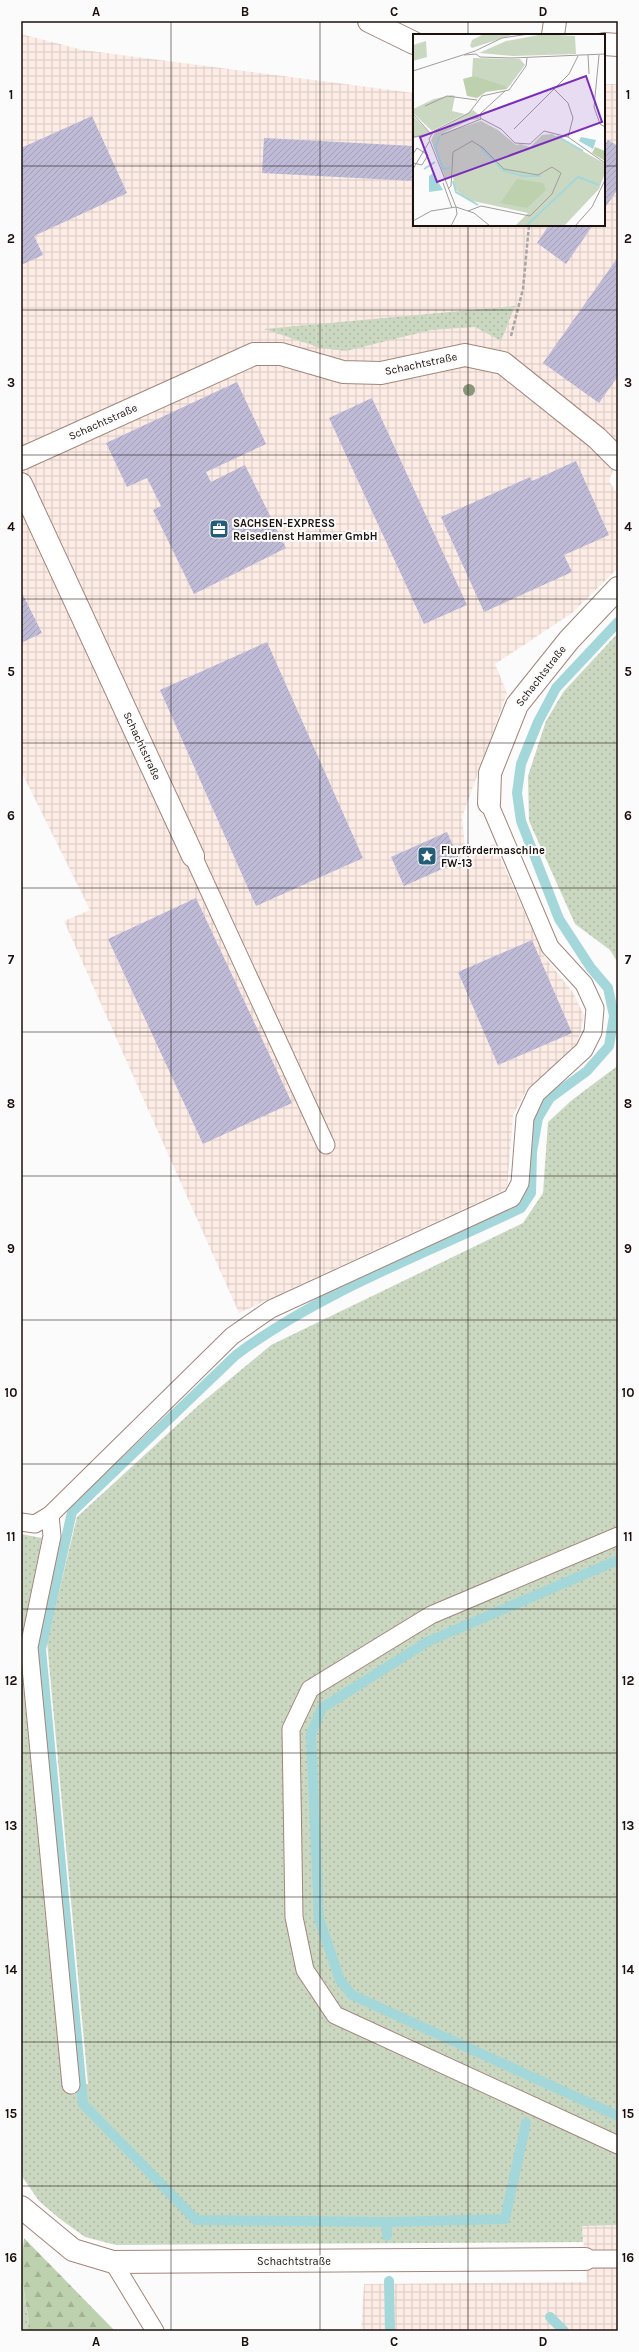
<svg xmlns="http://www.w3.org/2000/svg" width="639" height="2352" viewBox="0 0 639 2352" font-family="Karla,sans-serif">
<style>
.industrial{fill:url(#industrial-grid)}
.grass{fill:url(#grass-dots)}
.forest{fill:url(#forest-firs)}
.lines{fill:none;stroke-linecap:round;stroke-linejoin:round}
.stream{stroke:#a4d7da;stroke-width:10}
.building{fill:url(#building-hatch)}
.lane-casing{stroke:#a3867b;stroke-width:19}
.street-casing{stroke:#a3867b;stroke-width:24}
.path{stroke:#a9a5a4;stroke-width:2.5;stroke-dasharray:4 2;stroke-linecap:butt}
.lane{stroke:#fff;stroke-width:17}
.street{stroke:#fff;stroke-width:22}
.tree{fill:#899679}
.grid{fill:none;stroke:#1c110d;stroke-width:1;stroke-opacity:0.55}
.labels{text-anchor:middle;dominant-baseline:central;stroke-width:4;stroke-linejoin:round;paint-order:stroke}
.street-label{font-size:11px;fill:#1c110d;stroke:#fbfbfb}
.poi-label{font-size:11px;font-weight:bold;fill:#1c110d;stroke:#fbfbfb;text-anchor:start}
.inset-river{fill:none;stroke:#a4d7da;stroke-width:2}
.inset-road{fill:none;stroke:#a29d9c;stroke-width:1}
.view{fill:#7b2cbf;fill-opacity:0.15;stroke:#7b2cbf;stroke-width:2}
.inset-edge{fill:none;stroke:#1c110d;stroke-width:2}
.neatline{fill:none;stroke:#1c110d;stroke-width:1.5}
.grid-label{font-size:13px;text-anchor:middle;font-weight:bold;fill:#1c110d}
</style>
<defs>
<pattern id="industrial-grid" width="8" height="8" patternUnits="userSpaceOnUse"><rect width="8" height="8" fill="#fcece5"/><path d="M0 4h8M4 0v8" fill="none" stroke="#d7c9c3"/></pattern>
<pattern id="grass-dots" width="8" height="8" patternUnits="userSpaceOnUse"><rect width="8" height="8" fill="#cbd8c1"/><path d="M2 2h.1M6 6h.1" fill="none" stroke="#aeb8a5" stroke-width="1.8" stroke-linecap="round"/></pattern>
<pattern id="forest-firs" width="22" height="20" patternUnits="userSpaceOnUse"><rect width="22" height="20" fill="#bed1ae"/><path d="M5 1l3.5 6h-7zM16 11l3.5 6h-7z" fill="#a3b294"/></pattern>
<pattern id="building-hatch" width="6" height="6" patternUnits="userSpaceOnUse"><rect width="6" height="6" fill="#bfbbd7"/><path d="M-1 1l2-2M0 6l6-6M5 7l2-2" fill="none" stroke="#a4a0b7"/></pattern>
</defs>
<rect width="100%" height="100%" fill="#fbfbfb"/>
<g class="industrial">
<polygon points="21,34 83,50 414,93 414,225 604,225 604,84 618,84 618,457 609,481 618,495 618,568 572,613 495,664 507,693 462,817 466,857 494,844 544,956 574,994 584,1016 577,1046 527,1089 513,1115 507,1189 239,1313 64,921 90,910 21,771"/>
<polygon points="618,2225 618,2331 361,2331 364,2284 587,2282 582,2226"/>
</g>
<g class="grass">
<polygon points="515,306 501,341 475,327 431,330 346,351 321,348 264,329"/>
<polygon points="618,633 618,963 610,950 575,924 529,821 528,776 546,721 564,691"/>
<polygon points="618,1062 618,2225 582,2226 583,2242 116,2245 85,2237 60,2219 39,2201 21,2175 21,1663 63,2085 88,2084 47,1642 77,1517 200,1404 271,1345 523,1223 543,1193 548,1122 572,1100 616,1067"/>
<polygon points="21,1534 42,1538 21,1641"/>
<polygon points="21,2272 29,2323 27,2331 21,2331"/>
</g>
<polygon class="forest" points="24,2238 115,2331 27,2331 29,2323 21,2272"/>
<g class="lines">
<g class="stream">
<polyline points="618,1560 427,1642 322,1708 311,1734 319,1919 340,1980 352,1995 618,2116"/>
<path d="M526 2123 505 2219 387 2222 196 2220 83 2104 41 1649 72 1512 236 1355C322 1291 425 1254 521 1208L531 1193 532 1152 538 1118 550 1098 587 1071 609 1046 614 1016 608 988 591 968 559 919 521 821 517 793 521 764 538 722 556 688 618 622"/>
<polyline points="387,2222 387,2236"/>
<polyline points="389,2281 390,2331"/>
<polyline points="550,2317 564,2331"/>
</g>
</g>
<g class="building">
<polygon points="92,116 127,193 34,236 43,255 21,265 21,148"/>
<polygon points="264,138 414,146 414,181 262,173"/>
<polygon points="608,140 618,146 618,189 604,209 604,146"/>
<polygon points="549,225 593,225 566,264 537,243"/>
<polygon points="618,257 618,376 599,403 543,363"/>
<polygon points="237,382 266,444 206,472 211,482 245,465 286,548 194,594 153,510 161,506 147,478 127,487 106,443"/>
<polygon points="372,398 467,605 424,624 329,418"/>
<polygon points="576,461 609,535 564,555 572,572 484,612 441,517 530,477 532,481"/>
<polygon points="21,591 42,633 21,643"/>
<polygon points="267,642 363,858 256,906 160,690"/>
<polygon points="447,832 460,861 404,886 391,857"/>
<polygon points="196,898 292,1103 203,1144 108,939"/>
<polygon points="532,940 572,1033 498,1065 458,972"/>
</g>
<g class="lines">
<defs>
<g id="lane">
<polyline points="193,856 326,1145"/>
<polyline points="50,1515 52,1536 29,1647 71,2085"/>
<polyline points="21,1522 35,1524 50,1515 232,1336 271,1309 512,1198 520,1183 525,1118 536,1094 584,1050 593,1032 595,1008 584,984 550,947 489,803"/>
<polyline points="618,1536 431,1615 310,1689 291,1729 294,1917 305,1970 335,2015 618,2145"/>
<polyline points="585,2259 618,2259"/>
<polyline points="113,2262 155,2331"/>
</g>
<g id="street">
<polyline points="369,21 414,43"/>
<polyline points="553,35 555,21"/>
<polyline points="604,44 618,45"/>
<polyline points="21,459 254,354 281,354 343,372 381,373 465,355 503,363 597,438 618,459"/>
<polyline points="21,484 193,856"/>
<polyline points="489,803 490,773 517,705 569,640 618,588"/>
<polyline points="21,2207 73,2250 113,2262 585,2259"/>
</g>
</defs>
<use href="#lane" class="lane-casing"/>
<use href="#street" class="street-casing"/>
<polyline class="path" points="511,336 523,289 529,225"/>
<use href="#lane" class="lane"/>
<use href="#street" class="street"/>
</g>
<circle class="tree" cx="469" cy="390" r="6"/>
<path class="grid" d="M171 21V2331M320 21V2331M468 21V35M21 166H414M604 166H618M468 225V2331M21 310H618M21 455H618M21 599H618M21 743H618M21 888H618M21 1032H618M21 1176H618M21 1320H618M21 1464H618M21 1609H618M21 1753H618M21 1897H618M21 2042H618M21 2186H618"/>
<defs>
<symbol id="office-square" viewBox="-11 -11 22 22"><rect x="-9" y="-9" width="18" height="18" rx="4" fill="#235e76" stroke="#fbfbfb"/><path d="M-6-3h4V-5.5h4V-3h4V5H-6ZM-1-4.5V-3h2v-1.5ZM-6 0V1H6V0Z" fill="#fff"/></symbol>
<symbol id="sight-square" viewBox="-11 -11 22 22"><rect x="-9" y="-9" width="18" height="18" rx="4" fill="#235e76" stroke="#fbfbfb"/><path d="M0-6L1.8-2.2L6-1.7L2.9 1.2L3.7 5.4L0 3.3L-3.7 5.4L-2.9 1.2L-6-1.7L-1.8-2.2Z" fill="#fff"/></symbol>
</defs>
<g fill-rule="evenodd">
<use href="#office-square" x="208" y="518" width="22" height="22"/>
<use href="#sight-square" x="416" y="845" width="22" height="22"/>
</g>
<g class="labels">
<g class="street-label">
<text transform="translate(421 364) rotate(-12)">Schachtstraße</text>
<text transform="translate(103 422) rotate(-24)">Schachtstraße</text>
<text transform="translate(541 676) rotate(-52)">Schachtstraße</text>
<text transform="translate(142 746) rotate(65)">Schachtstraße</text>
<text x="294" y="2261">Schachtstraße</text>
</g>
<g class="poi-label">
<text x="233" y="523">SACHSEN-EXPRESS<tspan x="233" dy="13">Reisedienst Hammer GmbH</tspan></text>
<text x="441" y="850">Flurfördermaschine<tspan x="441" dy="13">FW-13</tspan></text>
</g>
</g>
<g transform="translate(413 34)">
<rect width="192" height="192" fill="#fbfbfb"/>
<path d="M71 0H102L59 14 57 12 59 6ZM131 0 162 2 163 20 100 22 66 19 93 7ZM13 7 14 23 0 27V11ZM60 24 107 25 112 31 94 55 59 42ZM39 61 42 62 39 77 52 80 19 97 0 79V75L21 65ZM60 76 66 81V85L57 86 28 100 68 87 85 96 103 111 108 110 117 113 129 101 139 100 191 129 192 139 186 155 151 192H102L115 179 55 166 42 155 40 143 32 144 18 106 22 98ZM0 82 16 98 14 102 0 104Z" fill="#cbd8c1"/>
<path d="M61 42 92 52 94 55 73 58 64 64 54 62 50 45ZM182 113 192 117V127L179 119ZM104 145 130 149 133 156 114 174 87 169Z" fill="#bed1ae"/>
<path d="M168 103 183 106 180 115 166 107ZM20 139 22 143 30 156 16 158V142Z" fill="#a4d7da"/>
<path class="inset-river" d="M27 102 22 113 30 135 37 134M144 102 170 117M68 114 91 137 110 142H128M11 135 22 128M40 147 43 158 65 171M113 192 165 143 186 151"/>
<path class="inset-road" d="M63 20 67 23 99 24 192 20M51 21 63 20M175 21 176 40M186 21 181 73 187 90 192 93M0 37 62 17 89 4 116 0M141 55 155 69 160 84 155 103M92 57 68 79 67 84 88 95 102 109 117 110 131 97 155 103M12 72 34 62 64 66M0 80 18 100M101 95 156 40 165 22M28 101 68 85M0 103 18 100M155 103 192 129M0 120 4 114 15 121 9 131 0 129M0 135 16 108M30 149 39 174M35 155 38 152 40 118 59 107 70 114 91 135 125 141 139 133 148 139 139 160 117 182 68 172 55 177M0 187 18 177 43 173 44 180 38 192M77 192 61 179 43 173 16 105 21 97 56 79 69 62 96 56 113 32 114 24M162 192 179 173 192 146"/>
<path class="view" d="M173 42 189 88 24 148 7 103Z"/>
<rect width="192" height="192" class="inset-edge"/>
</g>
<rect width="639" height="2352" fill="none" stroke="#fbfbfb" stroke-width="44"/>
<rect x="22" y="22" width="595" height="2308" class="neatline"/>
<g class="grid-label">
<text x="96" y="16">A</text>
<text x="245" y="16">B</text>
<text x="394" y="16">C</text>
<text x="543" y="16">D</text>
<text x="11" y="99">1</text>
<text x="628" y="99">1</text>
<text x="11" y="243">2</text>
<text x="628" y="243">2</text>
<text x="11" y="387">3</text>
<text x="628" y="387">3</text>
<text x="11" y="531">4</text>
<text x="628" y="531">4</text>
<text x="11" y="676">5</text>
<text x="628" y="676">5</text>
<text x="11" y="820">6</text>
<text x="628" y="820">6</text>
<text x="11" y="964">7</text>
<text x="628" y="964">7</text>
<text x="11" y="1108">8</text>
<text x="628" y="1108">8</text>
<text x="11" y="1253">9</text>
<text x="628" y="1253">9</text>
<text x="11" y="1397">10</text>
<text x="628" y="1397">10</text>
<text x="11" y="1541">11</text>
<text x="628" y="1541">11</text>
<text x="11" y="1685">12</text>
<text x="628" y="1685">12</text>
<text x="11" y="1830">13</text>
<text x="628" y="1830">13</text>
<text x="11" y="1974">14</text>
<text x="628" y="1974">14</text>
<text x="11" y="2118">15</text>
<text x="628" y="2118">15</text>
<text x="11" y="2262">16</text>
<text x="628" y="2262">16</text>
<text x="96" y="2346">A</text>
<text x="245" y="2346">B</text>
<text x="394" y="2346">C</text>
<text x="543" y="2346">D</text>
</g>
</svg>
